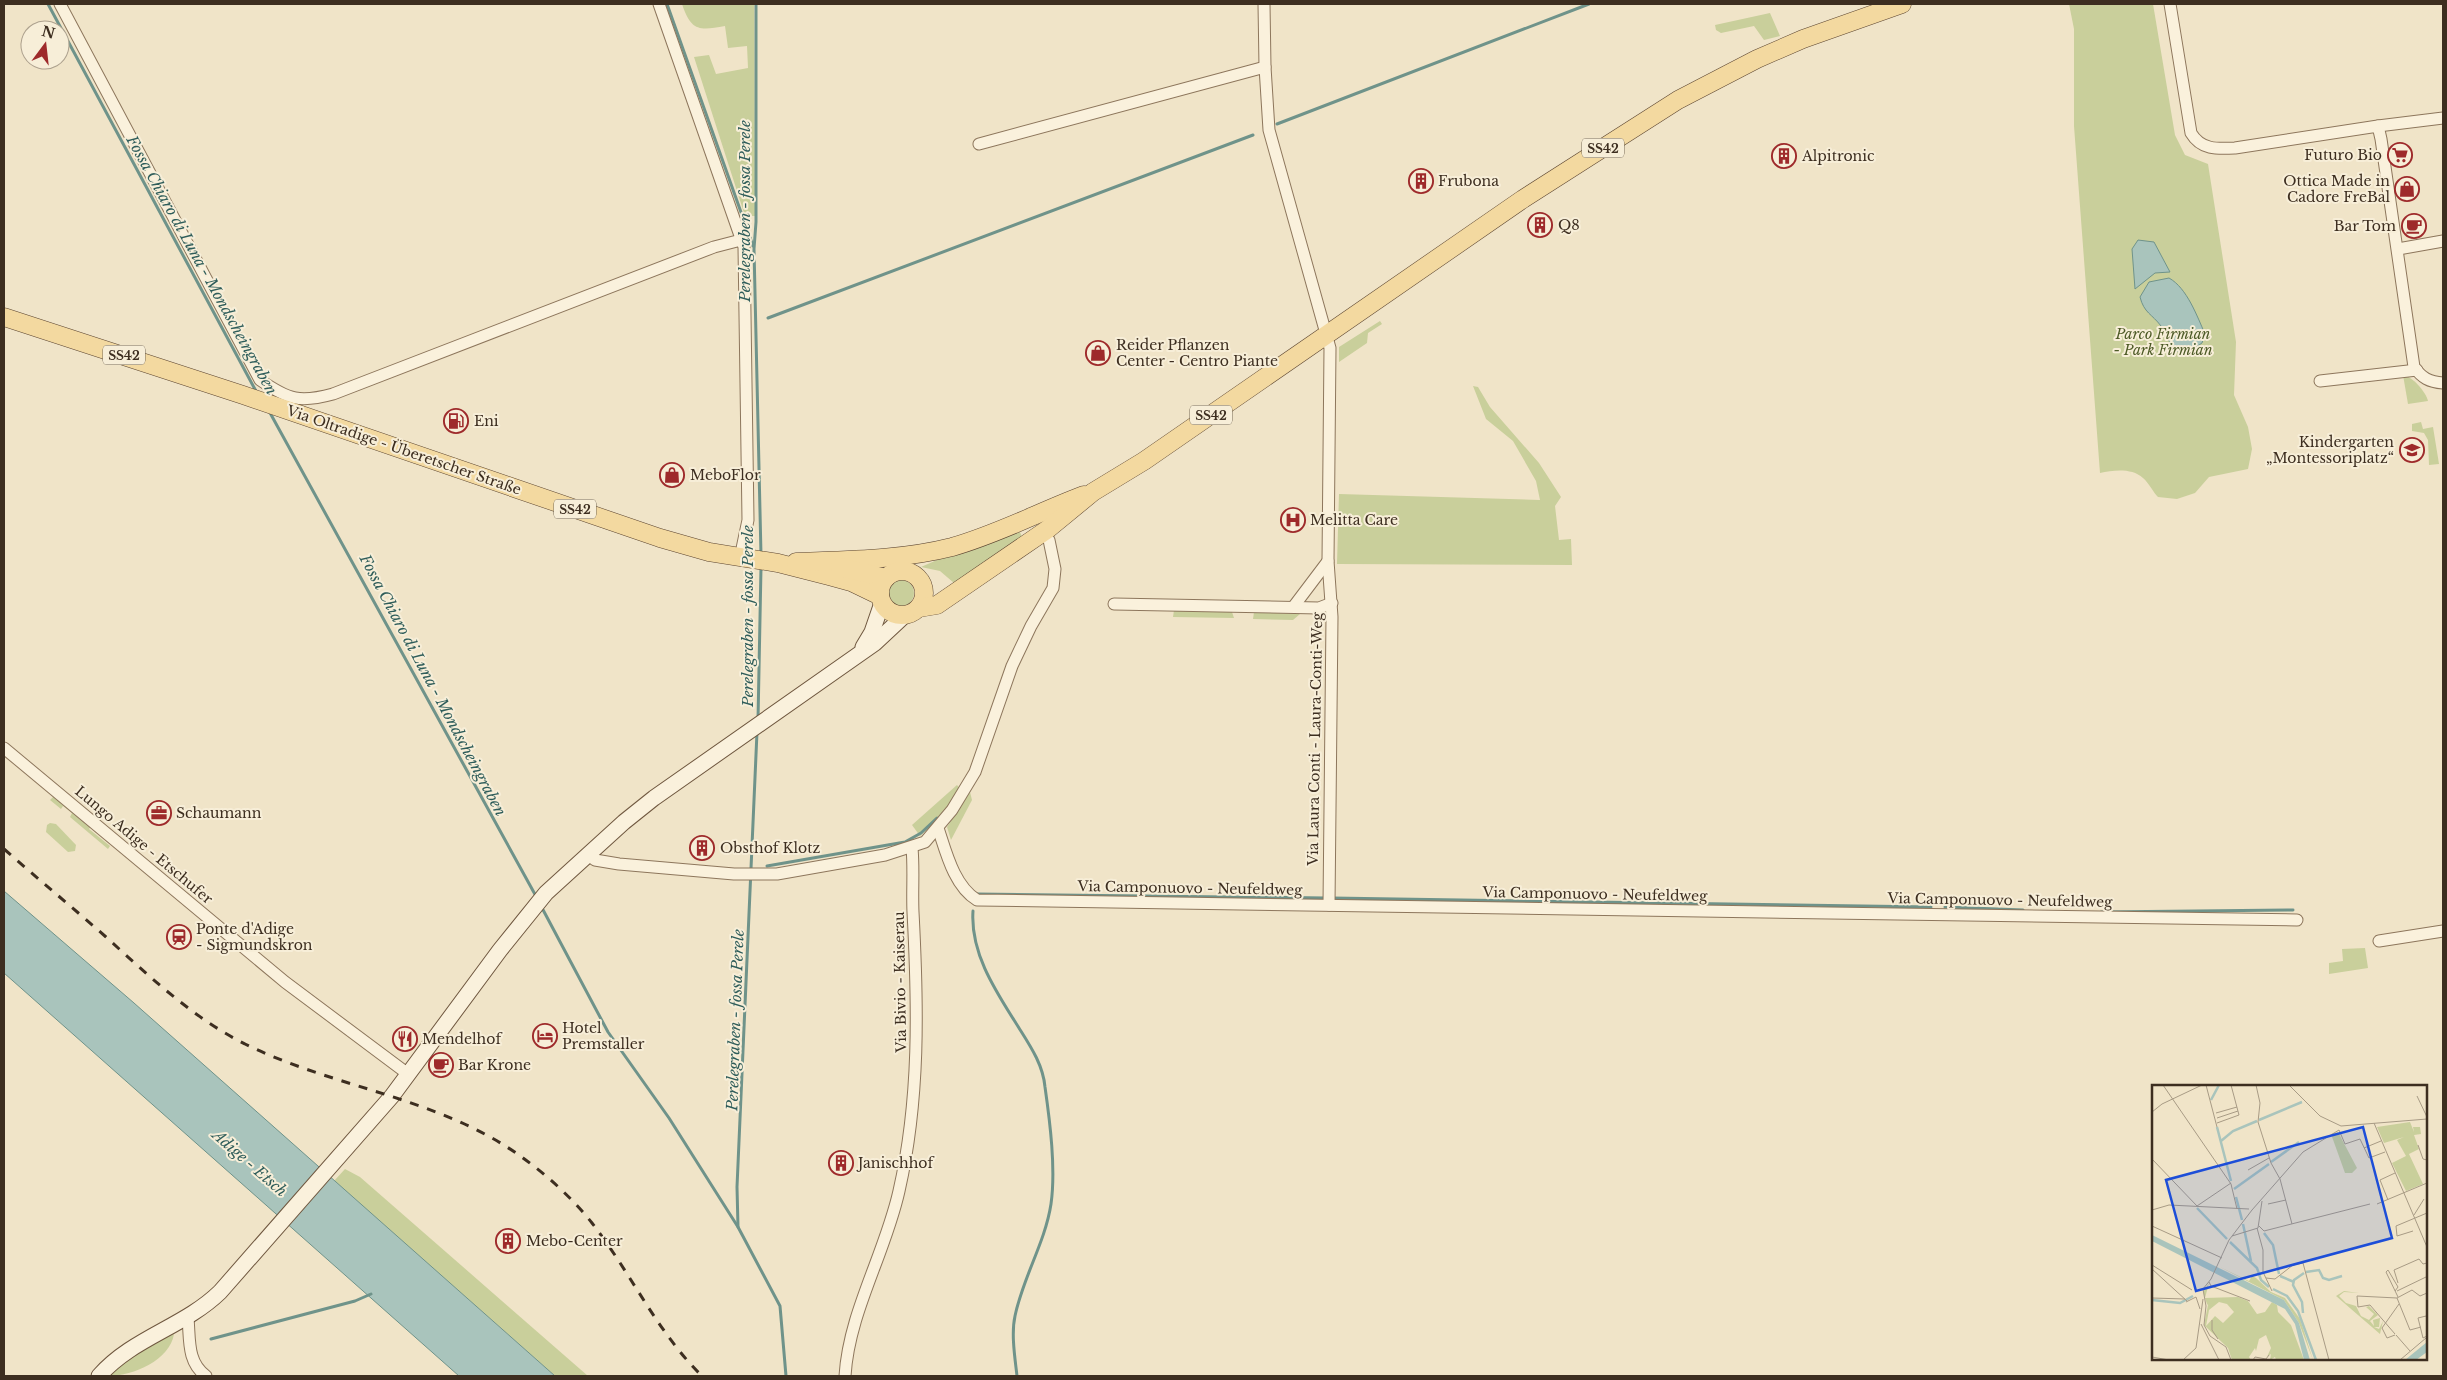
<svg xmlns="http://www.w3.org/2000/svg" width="2447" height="1380" viewBox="0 0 2447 1380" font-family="'Libre Baskerville',serif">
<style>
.green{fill:#c9cf9b}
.water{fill:#a9c4bc;stroke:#6f938a}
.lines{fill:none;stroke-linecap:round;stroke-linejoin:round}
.stream{stroke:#6f938a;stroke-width:3}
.minor-casing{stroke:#8d765c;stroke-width:13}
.secondary-casing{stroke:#6f573f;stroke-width:17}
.primary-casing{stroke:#5b4430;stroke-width:19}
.minor{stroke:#faf1dc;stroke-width:11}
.secondary{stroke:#faf1dc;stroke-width:15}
.primary{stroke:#f3d9a0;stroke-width:18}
.rail{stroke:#3d2e20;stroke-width:3;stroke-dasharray:9 9;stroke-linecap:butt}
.labels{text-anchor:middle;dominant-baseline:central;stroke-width:4;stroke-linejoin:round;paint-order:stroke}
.shield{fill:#f7eed8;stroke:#756857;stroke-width:1}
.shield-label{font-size:12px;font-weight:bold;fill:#3d2e20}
.poi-label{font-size:14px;fill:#3d2e20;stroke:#f7eed8;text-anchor:start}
.park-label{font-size:14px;font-style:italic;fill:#4d5a26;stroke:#f7eed8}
.street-label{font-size:14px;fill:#3d2e20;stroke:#f7eed8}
.water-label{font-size:15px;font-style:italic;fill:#2f5d5a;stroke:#f7eed8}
.inset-river{fill:none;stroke:#a9c4bc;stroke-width:2.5}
.inset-road{fill:none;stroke:#a89b85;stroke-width:1}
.view{fill:#1d4ed8;fill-opacity:0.15;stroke:#1d4ed8;stroke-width:2.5}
.inset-edge{fill:none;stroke:#3d2e20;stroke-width:2.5}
</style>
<rect width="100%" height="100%" fill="#f0e4c8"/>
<g class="green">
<path d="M682 4H754L755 216H745L694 57 709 55 716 74 748 68 747 46 728 48 725 26C699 31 691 31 682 4Z"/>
<path d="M2069 4H2153L2175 135 2185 155 2208 164 2236 342 2234 395 2248 427 2252 449 2248 469 2209 477 2195 493 2177 499 2158 497C2153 492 2149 483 2143 478 2132 468 2114 470 2100 473L2074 126V29Z"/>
<polygon points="1770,13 1780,36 1764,40 1754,26 1721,33 1716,30 1715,25"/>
<polygon points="1380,321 1382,324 1368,333 1367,343 1339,362 1339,347"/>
<path d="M2403 375C2412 376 2426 392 2428 401L2408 404Z"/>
<polygon points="1473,386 1478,387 1490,407 1539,463 1561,497 1555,506 1559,540 1571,539 1572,565 1337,564 1339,494 1540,500 1536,481 1513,441 1486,419"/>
<polygon points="2421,422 2423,429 2433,427 2439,464 2429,465 2428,440 2424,433 2412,431 2412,424"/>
<polygon points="1020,532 1022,537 954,583 940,571 921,567 946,556"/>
<circle cx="901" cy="593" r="13"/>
<polygon points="1174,610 1232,612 1234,618 1173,617"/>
<polygon points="1254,612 1300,614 1293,620 1253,619"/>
<polygon points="4,750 93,824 89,829 110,846 108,849 70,817 72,813 63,806 61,809 50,800 54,796 4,755"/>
<polygon points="957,785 962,791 933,824 920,836 912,825"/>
<polygon points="970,792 972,800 951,840 947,827"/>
<polygon points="50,823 56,824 76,845 75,851 68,852 46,832 47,825"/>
<polygon points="2365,948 2368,968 2329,974 2329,963 2343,961 2342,949"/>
<polygon points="345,1169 360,1177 588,1376 555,1376 334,1181"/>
<path d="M174 1334C170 1360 133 1376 109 1376 123 1356 152 1344 174 1334Z"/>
</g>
<g class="water">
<polygon points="2138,240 2154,242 2170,272 2155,273 2135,289 2132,249"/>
<path d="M2169 278C2187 288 2197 316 2205 334L2202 343 2187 353 2174 351C2170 343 2166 334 2161 326 2152 314 2144 313 2140 297L2149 282Z"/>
<polygon points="4,891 134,1003 555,1376 459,1376 4,973"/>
</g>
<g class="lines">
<g class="stream">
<polyline points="48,4 257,393"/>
<polyline points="667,4 753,246"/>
<polyline points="756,4 756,222 754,249 761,555"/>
<polyline points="1277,124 1589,4"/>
<polyline points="768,318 1253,135"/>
<polyline points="269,411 537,898"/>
<polyline points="758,720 761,567"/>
<polyline points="767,866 905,842 921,833 937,818"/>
<polyline points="977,894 1326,898"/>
<polyline points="1332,898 1931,907"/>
<polyline points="541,906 608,1032 669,1118 738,1227 780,1306 786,1376"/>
<polyline points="1945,907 2023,910"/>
<path d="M973 911C970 954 997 993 1019 1028 1031 1047 1043 1065 1045 1087 1050 1122 1056 1169 1051 1204 1045 1243 1023 1277 1015 1316 1011 1334 1015 1358 1017 1376"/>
<polyline points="2101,912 2293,910"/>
<polyline points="738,1227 737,1187 757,732"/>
<polyline points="211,1339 355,1301 371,1294"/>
</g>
<defs>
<g id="minor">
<path d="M60 4 260 380C289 400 300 403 333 394L714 247 741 240"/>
<polyline points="659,4 744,247 748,520 740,558"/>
<polyline points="1264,4 1265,67 1269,130 1330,348 1328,561 1332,617 1329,905"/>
<path d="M2170 4 2191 133C2201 150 2217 149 2235 148L2378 126 2381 139 2414 367C2422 378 2429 382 2443 383"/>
<polyline points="2378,126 2443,118"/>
<polyline points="979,144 1265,67"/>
<polyline points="2398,249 2443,241"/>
<polyline points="2320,381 2417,370"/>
<polyline points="1114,604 1319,608 1332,603"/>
<polyline points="1294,606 1328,561"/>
<polyline points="4,748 285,982 408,1074"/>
<path d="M938 828C946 852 954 886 977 900L2297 920"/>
<polyline points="588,855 595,860 619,864 734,874 777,874 885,855 925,842 952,810 975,772 1012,666 1031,626 1053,588 1055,569 1049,540"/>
<polyline points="2379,941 2443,931"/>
<path d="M188 1318C190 1340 187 1362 206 1376"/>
<path d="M845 1376C849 1312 885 1254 899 1191 920 1099 918 1006 913 912 912 891 914 869 912 848"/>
</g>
<g id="secondary">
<polyline points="863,647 872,632 882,603"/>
<path d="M99 1376C132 1338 184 1327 220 1292L392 1096 500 950 546 893 624 822 654 798 875 643 905 615"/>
</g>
<g id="primary">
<polyline points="4,317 243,395 660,538 709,552 778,563 829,576 851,582 880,596"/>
<path d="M796 562C847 560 901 560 952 547 998 534 1039 512 1084 495"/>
<polyline points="840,567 886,578"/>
<circle cx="902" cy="593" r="22"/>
<polyline points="919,608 937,605 1048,529 1093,492 1144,461 1523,199 1678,100 1757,59 1803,39 1902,4"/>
</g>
</defs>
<use href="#minor" class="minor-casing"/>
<use href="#secondary" class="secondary-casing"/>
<use href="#primary" class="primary-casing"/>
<use href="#minor" class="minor"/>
<use href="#secondary" class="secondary"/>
<use href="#primary" class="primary"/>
<path class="rail" d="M4 849C38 879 72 907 106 937 149 976 193 1018 245 1044 336 1089 440 1097 523 1158 548 1176 573 1199 592 1223 631 1273 657 1332 702 1376"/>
</g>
<defs>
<symbol id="supermarket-ring" viewBox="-11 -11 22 22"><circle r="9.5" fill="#f7eed8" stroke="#9e2a2b" stroke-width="1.5"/><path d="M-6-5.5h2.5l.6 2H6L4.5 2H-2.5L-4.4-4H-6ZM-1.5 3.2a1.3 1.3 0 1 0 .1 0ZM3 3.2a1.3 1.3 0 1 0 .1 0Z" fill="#9e2a2b"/></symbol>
<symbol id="building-ring" viewBox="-11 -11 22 22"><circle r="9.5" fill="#f7eed8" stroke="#9e2a2b" stroke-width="1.5"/><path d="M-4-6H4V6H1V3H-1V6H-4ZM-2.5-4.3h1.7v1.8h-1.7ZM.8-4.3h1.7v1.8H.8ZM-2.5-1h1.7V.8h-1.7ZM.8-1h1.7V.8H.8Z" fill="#9e2a2b"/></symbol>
<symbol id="shop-ring" viewBox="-11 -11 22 22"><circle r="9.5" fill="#f7eed8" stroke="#9e2a2b" stroke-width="1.5"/><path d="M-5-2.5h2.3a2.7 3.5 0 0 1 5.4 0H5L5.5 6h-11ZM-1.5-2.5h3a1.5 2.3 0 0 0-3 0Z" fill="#9e2a2b"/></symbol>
<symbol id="cafe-ring" viewBox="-11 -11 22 22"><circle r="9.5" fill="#f7eed8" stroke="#9e2a2b" stroke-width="1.5"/><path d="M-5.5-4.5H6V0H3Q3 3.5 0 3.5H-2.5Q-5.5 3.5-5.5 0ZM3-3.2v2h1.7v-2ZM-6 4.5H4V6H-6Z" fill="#9e2a2b"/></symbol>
<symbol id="fuel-ring" viewBox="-11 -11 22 22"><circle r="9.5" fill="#f7eed8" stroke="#9e2a2b" stroke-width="1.5"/><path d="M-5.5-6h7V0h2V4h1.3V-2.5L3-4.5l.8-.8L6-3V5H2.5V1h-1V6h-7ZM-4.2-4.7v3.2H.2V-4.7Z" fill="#9e2a2b"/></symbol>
<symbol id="school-ring" viewBox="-11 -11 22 22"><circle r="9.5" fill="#f7eed8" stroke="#9e2a2b" stroke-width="1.5"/><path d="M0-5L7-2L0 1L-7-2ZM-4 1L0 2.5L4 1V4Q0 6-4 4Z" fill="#9e2a2b"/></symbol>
<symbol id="hospital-ring" viewBox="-11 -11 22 22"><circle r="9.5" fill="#f7eed8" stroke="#9e2a2b" stroke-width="1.5"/><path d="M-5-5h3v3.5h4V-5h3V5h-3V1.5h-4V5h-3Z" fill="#9e2a2b"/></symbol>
<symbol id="office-ring" viewBox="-11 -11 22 22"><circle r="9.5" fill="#f7eed8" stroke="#9e2a2b" stroke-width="1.5"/><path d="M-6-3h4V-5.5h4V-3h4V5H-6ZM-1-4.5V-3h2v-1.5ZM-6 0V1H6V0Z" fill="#9e2a2b"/></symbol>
<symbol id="station-ring" viewBox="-11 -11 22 22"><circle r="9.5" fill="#f7eed8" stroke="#9e2a2b" stroke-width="1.5"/><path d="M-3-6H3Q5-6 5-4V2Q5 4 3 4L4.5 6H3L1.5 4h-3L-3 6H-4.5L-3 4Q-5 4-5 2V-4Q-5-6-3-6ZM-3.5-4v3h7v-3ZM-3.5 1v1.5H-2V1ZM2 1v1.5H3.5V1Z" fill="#9e2a2b"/></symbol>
<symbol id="hotel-ring" viewBox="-11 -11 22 22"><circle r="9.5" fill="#f7eed8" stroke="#9e2a2b" stroke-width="1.5"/><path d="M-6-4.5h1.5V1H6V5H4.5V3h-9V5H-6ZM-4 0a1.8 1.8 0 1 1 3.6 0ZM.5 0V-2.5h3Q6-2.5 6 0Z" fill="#9e2a2b"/></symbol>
<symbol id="restaurant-ring" viewBox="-11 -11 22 22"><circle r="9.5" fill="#f7eed8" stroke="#9e2a2b" stroke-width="1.5"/><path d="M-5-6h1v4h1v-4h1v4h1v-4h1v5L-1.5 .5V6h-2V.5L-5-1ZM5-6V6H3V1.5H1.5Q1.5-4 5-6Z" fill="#9e2a2b"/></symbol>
</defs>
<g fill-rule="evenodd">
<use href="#supermarket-ring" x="2386" y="141" width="28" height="28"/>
<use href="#building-ring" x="1770" y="142" width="28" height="28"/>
<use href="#building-ring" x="1407" y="167" width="28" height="28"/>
<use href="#shop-ring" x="2393" y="175" width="28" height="28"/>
<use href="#building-ring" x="1526" y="211" width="28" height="28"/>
<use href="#cafe-ring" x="2400" y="212" width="28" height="28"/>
<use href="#shop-ring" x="1084" y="339" width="28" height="28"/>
<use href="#fuel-ring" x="442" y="407" width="28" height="28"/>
<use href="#school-ring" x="2398" y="436" width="28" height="28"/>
<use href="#shop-ring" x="658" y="461" width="28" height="28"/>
<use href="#hospital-ring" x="1279" y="506" width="28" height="28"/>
<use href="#office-ring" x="145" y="799" width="28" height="28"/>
<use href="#building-ring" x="688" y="834" width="28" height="28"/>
<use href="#station-ring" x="165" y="923" width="28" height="28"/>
<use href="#hotel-ring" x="531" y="1022" width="28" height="28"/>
<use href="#restaurant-ring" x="391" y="1025" width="28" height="28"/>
<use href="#cafe-ring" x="427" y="1051" width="28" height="28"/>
<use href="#building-ring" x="827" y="1149" width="28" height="28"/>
<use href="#building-ring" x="494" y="1227" width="28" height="28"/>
</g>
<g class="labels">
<g class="shield">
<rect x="1582" y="138.5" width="42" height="19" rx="4"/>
<rect x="103" y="345.5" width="42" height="19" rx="4"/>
<rect x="1190" y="405.5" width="42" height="19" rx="4"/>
<rect x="554" y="499.5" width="42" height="19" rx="4"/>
</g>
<g class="shield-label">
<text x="1603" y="148">SS42</text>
<text x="124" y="355">SS42</text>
<text x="1211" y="415">SS42</text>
<text x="575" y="509">SS42</text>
</g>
<g class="poi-label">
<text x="2382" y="155" text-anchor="end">Futuro Bio</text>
<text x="1802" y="156">Alpitronic</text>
<text x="1438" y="181">Frubona</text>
<text x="2390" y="181" text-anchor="end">Ottica Made in<tspan x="2390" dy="16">Cadore FreBal</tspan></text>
<text x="1558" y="225">Q8</text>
<text x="2396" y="226" text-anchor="end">Bar Tom</text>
<text x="1116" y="345">Reider Pflanzen<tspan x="1116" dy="16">Center - Centro Piante</tspan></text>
<text x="474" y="421">Eni</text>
<text x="2394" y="442" text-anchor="end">Kindergarten<tspan x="2394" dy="16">„Montessoriplatz“</tspan></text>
<text x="690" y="475">MeboFlor</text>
<text x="1310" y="520">Melitta Care</text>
<text x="176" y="813">Schaumann</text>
<text x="720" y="848">Obsthof Klotz</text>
<text x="196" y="929">Ponte d'Adige<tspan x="196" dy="16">- Sigmundskron</tspan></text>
<text x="562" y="1028">Hotel<tspan x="562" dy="16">Premstaller</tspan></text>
<text x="422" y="1039">Mendelhof</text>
<text x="458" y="1065">Bar Krone</text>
<text x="858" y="1163">Janischhof</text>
<text x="526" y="1241">Mebo-Center</text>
</g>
<g class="park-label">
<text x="2163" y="334">Parco Firmian<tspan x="2163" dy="16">- Park Firmian</tspan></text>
</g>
<g class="street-label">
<text transform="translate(404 450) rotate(19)">Via Oltradige - Überetscher Straße</text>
<text transform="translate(1315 739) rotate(-89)">Via Laura Conti - Laura-Conti-Weg</text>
<text transform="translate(144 845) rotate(40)">Lungo Adige - Etschufer</text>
<text transform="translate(1190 888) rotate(1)">Via Camponuovo - Neufeldweg</text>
<text transform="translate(1595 894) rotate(1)">Via Camponuovo - Neufeldweg</text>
<text transform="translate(2000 900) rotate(1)">Via Camponuovo - Neufeldweg</text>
<text transform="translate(900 982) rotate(-91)">Via Bivio - Kaiserau</text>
</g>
<g class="water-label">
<text transform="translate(744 211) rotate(-90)">Perelegraben - fossa Perele</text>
<text transform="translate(202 265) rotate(61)">Fossa Chiaro di Luna - Mondscheingraben</text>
<text transform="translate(747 616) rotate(-90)">Perelegraben - fossa Perele</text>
<text transform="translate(433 685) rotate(62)">Fossa Chiaro di Luna - Mondscheingraben</text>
<text transform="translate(735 1020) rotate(-88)">Perelegraben - fossa Perele</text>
<text transform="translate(250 1163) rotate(41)">Adige - Etsch</text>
</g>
</g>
<g transform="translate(2152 1085)">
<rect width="275" height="275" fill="#f0e4c8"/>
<path d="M258 37 262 47 261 42H268L269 49 262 50 267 64 257 69 271 99 254 106 240 78 254 71 245 55 252 52 232 58 225 42ZM186 47 205 83 200 88H193L179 49ZM68 182 97 196 100 191 104 193 119 207 133 213 148 234 161 275 147 238 132 215ZM57 198 53 213 86 212 96 216 105 229 113 227 120 217 125 220 126 227 139 240 152 275H124L123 272 118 275 119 269 115 272 119 263 114 250 107 254 104 266 103 263 97 272 99 275H80L76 263 52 240 56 220 55 219 51 207ZM67 217 75 219 82 227 71 238 63 231 54 241 57 225ZM192 206 207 208 192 207 187 211 194 218 204 221 209 231 217 235 222 229 214 222 217 221 226 230 218 236 222 241 221 235 228 233 227 242H222L227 244 231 236 228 249 184 211Z" fill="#c9cf9b" fill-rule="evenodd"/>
<path d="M0 150 132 215 147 238 158 275H152L143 239 133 224 0 156ZM275 257V267L264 275H253Z" fill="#a9c4bc"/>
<path class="inset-river" d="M59 15 67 0M107 35 150 17M65 42 79 96M69 56 81 46 105 36M119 77 147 57M82 104 117 79M84 112 90 135M45 123 75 154M91 139 99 176M112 148 121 160 127 189M78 157 105 183 109 195 117 202M154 187 167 185 171 193 177 195 190 191M128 191 142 197M121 204 135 211 146 226 164 275M0 215 28 218 41 211M151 228 150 217 141 200 142 195 152 188"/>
<path class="inset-road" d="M11 0 79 99 85 124M54 0 65 42M104 0 108 18 106 37 119 78 128 94 140 139M137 0 168 31 189 41 275 34M265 11 275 32M0 27 10 19 50 0M64 28 85 22M65 33 86 26M65 38 87 30 79 0M222 38 275 162M187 45 193 59 208 54 217 73 233 67M266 60 271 74 275 75M212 63 229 56M0 74 45 121 79 98M96 85 117 73M236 115 228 95 243 88M116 119 134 115M225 119 275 98M0 125 17 120 97 124M262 130 272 114M0 141 70 173M107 141 112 146 218 119M105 143 111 165V187L120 206M261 146 245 151 244 141 275 128M80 151 106 143 110 116M0 180 40 205M0 184 35 216M114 193 123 194 141 180 151 178 177 275M57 197 59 201 98 216M246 198 242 185 267 174 271 179 275 178M243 206 246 202 236 185 234 187 246 212M245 206 274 192M0 213 33 214M34 217 44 212 48 224M275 233 274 231 266 233 271 253 275 251M60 235V245L66 254M49 239 67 275M269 242 258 245 245 213 260 205 268 211 275 208M243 249 218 220 206 222 205 211 245 213M243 250 235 253 230 243 247 219M244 250 258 266M0 272 17 275M31 275 44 263 51 214M79 275 74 262 58 251 52 240 54 221 51 204 59 194 77 155 100 125 151 67 187 45M101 275 103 272 114 274 117 270M248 275 274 253"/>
<path class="view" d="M211 42 240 153 44 206 14 95Z"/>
<rect width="275" height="275" class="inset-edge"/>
</g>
<rect width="2447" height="1380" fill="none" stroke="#3d2e20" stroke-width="10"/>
<g transform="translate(45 45) rotate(15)"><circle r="24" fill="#f7eed8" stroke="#ada18e"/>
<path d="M0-4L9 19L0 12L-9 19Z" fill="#9e2a2b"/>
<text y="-8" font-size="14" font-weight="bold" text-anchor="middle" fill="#3d2e20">N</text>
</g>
</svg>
